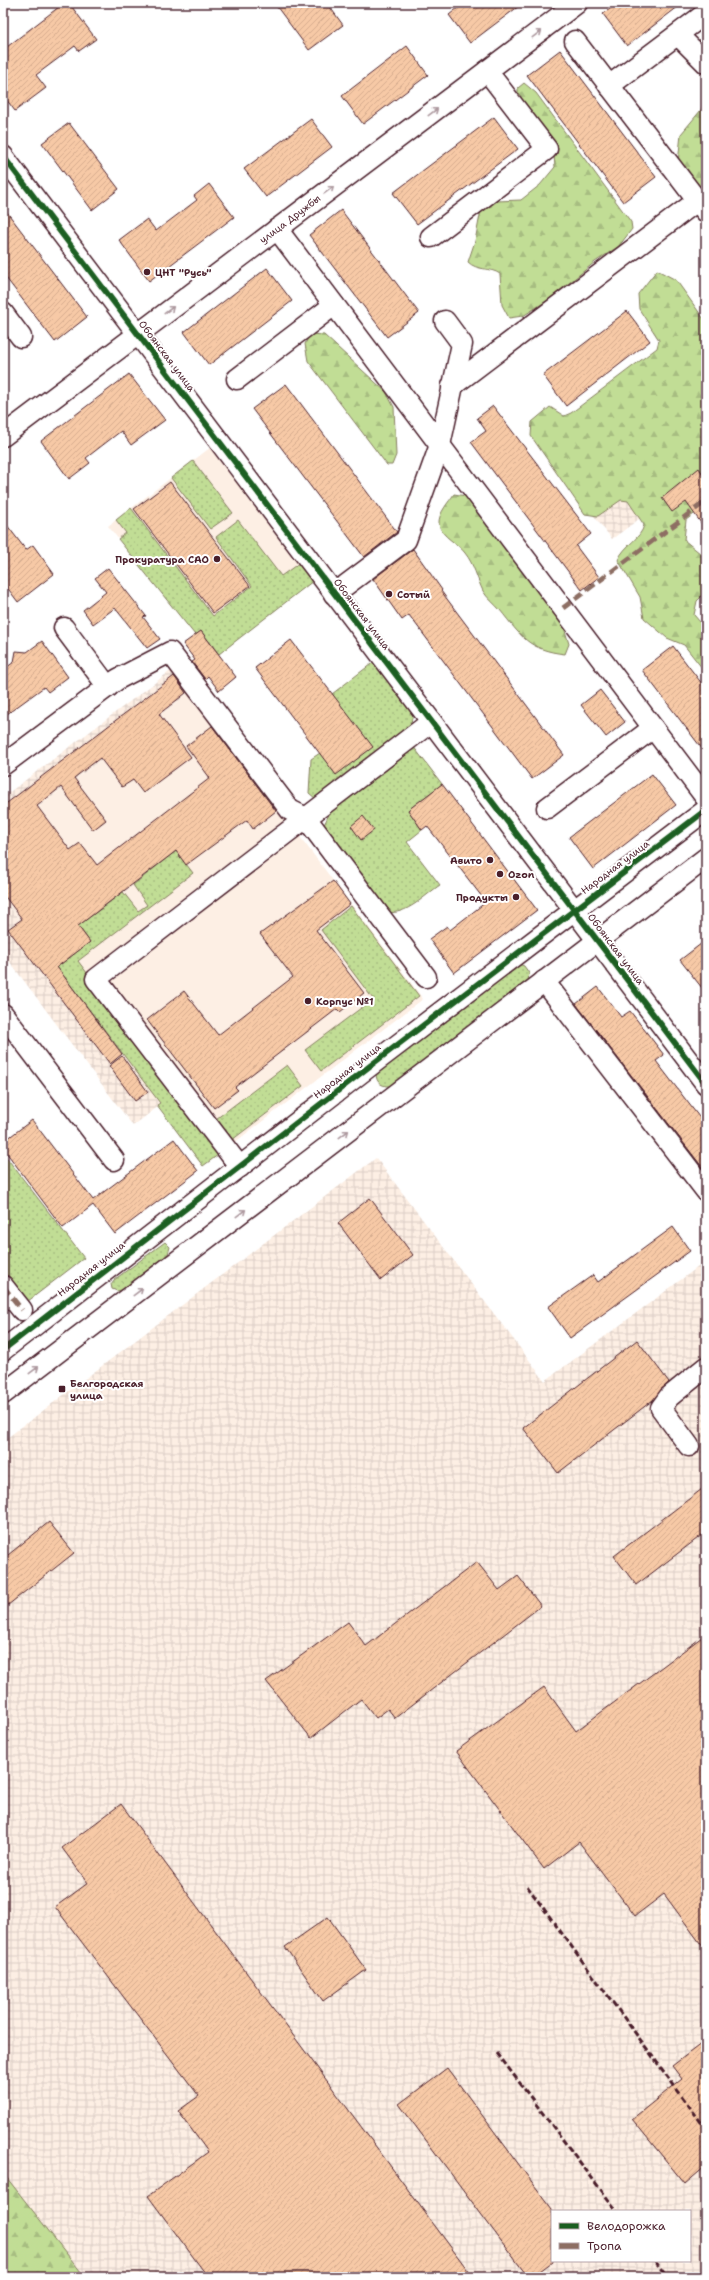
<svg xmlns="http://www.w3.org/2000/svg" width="709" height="2280" viewBox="0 0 709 2280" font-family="'Shantell Sans',sans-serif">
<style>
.built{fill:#fdefe4}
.industrial{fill:url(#industrial-grid);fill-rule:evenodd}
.grass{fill:url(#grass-dots);stroke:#867e60}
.forest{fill:url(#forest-firs);stroke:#867e60}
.building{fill:url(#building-hatch);stroke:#4a1f2b}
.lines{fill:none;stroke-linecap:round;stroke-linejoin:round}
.minor-casing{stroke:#4a1f2b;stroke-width:23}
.minor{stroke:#fff;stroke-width:20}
.rail{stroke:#4a1f2b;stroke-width:3;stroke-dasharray:6 3;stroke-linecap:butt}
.quiet{stroke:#8d6e63;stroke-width:5;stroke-dasharray:10 5;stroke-linecap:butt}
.cycleway-casing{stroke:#fff;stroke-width:8}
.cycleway{stroke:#1b5e20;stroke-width:6}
.oneway{stroke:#ae9aa0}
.poi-dot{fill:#4a1f2b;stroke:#fff;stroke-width:1.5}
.labels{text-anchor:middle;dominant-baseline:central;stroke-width:4;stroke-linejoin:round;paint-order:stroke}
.street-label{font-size:10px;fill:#4a1f2b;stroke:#fff}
.poi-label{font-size:10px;font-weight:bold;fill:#4a1f2b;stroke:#fff;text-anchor:start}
</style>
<defs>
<pattern id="industrial-grid" width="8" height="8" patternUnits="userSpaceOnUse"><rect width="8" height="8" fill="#fdefe4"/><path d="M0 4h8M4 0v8" fill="none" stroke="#daccc4"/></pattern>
<pattern id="grass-dots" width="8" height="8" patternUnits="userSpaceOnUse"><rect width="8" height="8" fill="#c1dd95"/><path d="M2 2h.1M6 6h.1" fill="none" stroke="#a7bd81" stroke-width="1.8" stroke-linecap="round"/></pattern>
<pattern id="forest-firs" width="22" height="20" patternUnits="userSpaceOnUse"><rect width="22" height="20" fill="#c1dd95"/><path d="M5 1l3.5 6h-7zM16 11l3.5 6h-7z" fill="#a7bd81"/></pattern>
<pattern id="building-hatch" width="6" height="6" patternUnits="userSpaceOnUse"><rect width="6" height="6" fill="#f7c9a6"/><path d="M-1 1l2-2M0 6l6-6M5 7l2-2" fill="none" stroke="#d5ac8f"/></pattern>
</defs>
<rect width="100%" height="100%" fill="#fff"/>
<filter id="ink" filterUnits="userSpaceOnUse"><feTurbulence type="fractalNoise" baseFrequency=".025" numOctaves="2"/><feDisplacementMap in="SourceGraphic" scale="8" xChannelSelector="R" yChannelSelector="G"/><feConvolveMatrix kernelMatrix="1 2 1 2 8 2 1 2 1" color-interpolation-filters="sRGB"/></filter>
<g filter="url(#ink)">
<g class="built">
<polygon points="211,447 313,581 219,654 201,631 195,635 108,526"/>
<polygon points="190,692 423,999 205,1165 3,898 3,834"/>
</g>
<g class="industrial">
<polygon points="649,473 658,505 612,539 593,515"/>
<polygon points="173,669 190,692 3,834 3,797"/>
<polygon points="3,898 160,1105 133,1126 3,953 3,928 5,926"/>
<path d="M376 1158 545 1381 706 1261V2277H79L3 2176V1441ZM552 2211H690V2261H552Z"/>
</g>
<g class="grass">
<polygon points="193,461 233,513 210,529 171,478"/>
<polygon points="131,508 213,616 252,586 216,537 238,520 281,576 299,563 313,581 219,654 201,631 195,635 118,539 126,533 116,520"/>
<polygon points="375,661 410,707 413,714 410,727 316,799 309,793 311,759 320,753 332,694"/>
<path d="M413 746 442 784 408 810 422 830 407 842 440 885C425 895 406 916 387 912L322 829 332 808Z"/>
<polygon points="176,851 193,873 78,961 222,1152 203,1166 157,1105 160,1103 57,967 90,942 78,926 123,892 138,911 147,905 133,885"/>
<polygon points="351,906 419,996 321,1071 305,1050 373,999 321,930"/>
<path d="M519 964 524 966 529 973 528 982 390 1086C380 1087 374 1080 377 1070Z"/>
<polygon points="287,1065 303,1086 228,1143 212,1122"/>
<polygon points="3,1153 84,1258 23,1305 3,1279"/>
<polygon points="165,1242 170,1247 168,1254 122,1290 117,1291 112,1289 111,1284 114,1280"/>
</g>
<g class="forest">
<path d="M524 83 536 93 631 222 632 229 619 246 595 262 548 300 523 316 509 318 502 305 500 274C490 267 477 271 468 262L475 241 481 210 497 201 521 200 540 185 555 167 553 144 518 96V88Z"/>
<polygon points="706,98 706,189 699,187 678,163 681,134 701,110"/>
<path d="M657 270 676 280 706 322V505L686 520 684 540 706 558V592L697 601 694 615 706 629V673L684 645 667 638 644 618 640 597 618 560C624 545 641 539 644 525L628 501 621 500 598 516 585 514 531 436 532 422 550 407 564 416 571 413 657 348 659 340 639 309 638 294Z"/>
<polygon points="310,334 324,335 386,392 394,407 396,455 392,465 387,465 308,361 305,344"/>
<path d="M454 494 466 496 563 624 569 644 565 654C528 650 521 636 500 610 495 604 487 598 483 591 477 579 474 564 465 553 458 543 441 537 439 524 438 513 449 502 454 494Z"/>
<polygon points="3,2173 85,2277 3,2277"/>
</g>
<g class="building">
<polygon points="64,3 69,3 96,39 79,51 75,46 36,75 46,88 15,111 3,95 3,50"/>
<polygon points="274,3 327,3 343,25 309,50"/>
<polygon points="464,3 523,3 470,43 449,15"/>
<polygon points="618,3 683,3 627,46 603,14"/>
<polygon points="407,46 428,75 363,124 342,96"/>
<polygon points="560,50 656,177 623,202 527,75"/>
<polygon points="494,117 518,149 417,224 393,193"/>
<polygon points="311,119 332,147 266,197 244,169"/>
<polygon points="69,123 119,189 92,210 42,143"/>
<polygon points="209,184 234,217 149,281 119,240 147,219 156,231 197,200 194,196"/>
<polygon points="3,207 87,317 55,342 3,274"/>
<polygon points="341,210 419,313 387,337 309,235"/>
<polygon points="267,268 292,301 209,365 184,332"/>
<polygon points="627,311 650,341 566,406 543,375"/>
<polygon points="129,374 165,420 131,445 121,431 86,458 90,463 69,479 41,441"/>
<polygon points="286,384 397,532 364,557 252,409"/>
<polygon points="493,406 591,534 576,546 599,577 582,590 471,442 486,431 477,418"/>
<polygon points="699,468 706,479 706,530 686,502 672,512 662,498"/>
<polygon points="170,482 250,586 213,613 134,509"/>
<polygon points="3,520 26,550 33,545 54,574 18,602 3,582"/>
<polygon points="413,549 442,590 441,591 564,755 532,779 409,615 402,620 373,579"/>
<polygon points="108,568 146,616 143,617 160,639 147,648 115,608 93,624 83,610 106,592 95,578"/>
<polygon points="201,631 236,677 219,691 208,676 205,679 192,662 195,660 183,644"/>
<polygon points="291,640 373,747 336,775 255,668"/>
<polygon points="42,641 68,677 48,692 44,687 3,717 3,670 14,662 16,651 27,652"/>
<polygon points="673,646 706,689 706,754 642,670"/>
<polygon points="174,676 186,693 159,714 191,757 143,793 133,780 122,787 100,758 74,778 106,820 93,830 61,787 37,806 70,850 80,843 97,865 210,778 186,746 212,726 276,811 253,829 247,820 186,865 176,851 78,926 90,942 57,967 122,1054 110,1064 8,929 22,919 3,894 3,806"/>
<polygon points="600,690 625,722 606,737 581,705"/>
<polygon points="652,774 676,805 593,869 569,837"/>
<polygon points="442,784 537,910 454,973 429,939 447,926 450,930 486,902 427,826 422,830 408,810"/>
<polygon points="363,816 374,830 361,840 351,826"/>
<polygon points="333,881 350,904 316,930 364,993 340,1012 337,1009 235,1087 238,1090 214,1108 147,1020 184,991 218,1035 293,977 260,934"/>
<polygon points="706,940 706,993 680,960"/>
<polygon points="598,987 621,1017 630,1011 664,1055 656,1061 706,1126 706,1172 576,1004"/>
<polygon points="122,1056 148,1092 135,1101 109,1066"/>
<polygon points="32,1120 93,1200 174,1139 198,1171 115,1234 93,1205 63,1228 3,1148 3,1142"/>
<polygon points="370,1198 413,1255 381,1280 338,1223"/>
<polygon points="673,1227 690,1251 570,1338 548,1307 593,1275 598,1282"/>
<polygon points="637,1340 669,1382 653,1400 558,1473 523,1428"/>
<polygon points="706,1486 706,1532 636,1585 614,1556"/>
<polygon points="49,1522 74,1553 3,1609 3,1559"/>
<polygon points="477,1562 499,1590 518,1576 541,1606 395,1718 388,1709 376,1718 361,1699 311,1738 266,1681 348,1622 366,1646"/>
<polygon points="706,1634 706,1951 664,1894 635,1916 579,1842 544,1869 456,1751 544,1687 576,1731"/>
<polygon points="121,1804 473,2277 208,2277 148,2196 208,2152 178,2111 199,2096 55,1907 88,1883 62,1848"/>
<polygon points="328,1917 366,1970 323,2001 285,1947"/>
<polygon points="706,2040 706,2166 685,2184 632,2119 682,2079 672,2066"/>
<polygon points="447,2068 552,2209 552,2262 532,2277 528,2277 399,2104"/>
</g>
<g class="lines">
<defs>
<g id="minor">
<polyline points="678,35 706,63"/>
<polyline points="575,41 706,212"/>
<polyline points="609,86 706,13"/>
<polyline points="3,156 706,1084"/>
<polyline points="277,229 706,798"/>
<polyline points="431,237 547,149 487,71"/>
<polyline points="3,313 21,337"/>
<polyline points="237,379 334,305"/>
<polyline points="452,386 697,201"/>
<polyline points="3,436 577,3"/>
<polyline points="334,594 406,540 440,445 462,344 445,321"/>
<polyline points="64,628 108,687"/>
<polyline points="3,765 118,679 170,652 290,810 306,818 426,977"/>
<polyline points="547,808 653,728"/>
<polyline points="544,981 706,1191"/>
<polyline points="3,1014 114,1160"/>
<polyline points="240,1167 96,979 431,722"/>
<polyline points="3,1286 22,1310"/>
<polyline points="3,1350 375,1062 706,810"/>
<polyline points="3,1394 706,858"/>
<polyline points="689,1446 661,1408 669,1397 706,1367"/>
</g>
</defs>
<use href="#minor" class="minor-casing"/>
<use href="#minor" class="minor"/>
<g class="rail">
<polyline points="527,1886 706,2129"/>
<polyline points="497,2053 617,2211"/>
<polyline points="655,2261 667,2277"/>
</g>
<g class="quiet">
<polyline points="563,608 706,501"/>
<polyline points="3,1286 22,1310"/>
</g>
<defs>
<g id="cycleway">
<polyline points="3,156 706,1084"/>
<polyline points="3,1350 375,1062 706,810"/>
</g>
</defs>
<use href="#cycleway" class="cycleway-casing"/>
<use href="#cycleway" class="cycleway"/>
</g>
<defs><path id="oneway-shaft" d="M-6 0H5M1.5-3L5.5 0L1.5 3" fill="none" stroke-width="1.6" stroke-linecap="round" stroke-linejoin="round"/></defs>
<g class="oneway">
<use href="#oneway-shaft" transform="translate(537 34) rotate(-37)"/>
<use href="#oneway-shaft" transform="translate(433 112) rotate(-37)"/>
<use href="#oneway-shaft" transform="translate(329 190) rotate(-37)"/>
<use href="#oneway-shaft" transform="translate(169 310) rotate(-37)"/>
<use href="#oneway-shaft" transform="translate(344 1134) rotate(-37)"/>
<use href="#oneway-shaft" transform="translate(241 1213) rotate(-37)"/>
<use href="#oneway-shaft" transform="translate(138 1292) rotate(-37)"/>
<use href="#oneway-shaft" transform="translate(34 1370) rotate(-37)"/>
</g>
</g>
<g class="poi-dot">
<circle cx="147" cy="272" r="4"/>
<circle cx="217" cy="559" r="4"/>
<circle cx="389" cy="594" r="4"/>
<circle cx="490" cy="860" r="4"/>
<circle cx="500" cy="874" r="4"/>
<circle cx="516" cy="897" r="4"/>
<circle cx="308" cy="1001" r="4"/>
<rect x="58" y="1385" width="8" height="8" rx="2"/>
</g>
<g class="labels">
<g class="street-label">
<text transform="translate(290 219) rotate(-37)">улица Дружбы</text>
<text transform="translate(167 356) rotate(53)">Обоянская улица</text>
<text transform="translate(362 614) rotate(53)">Обоянская улица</text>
<text transform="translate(615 867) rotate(-37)">Народная улица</text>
<text transform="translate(616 949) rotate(53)">Обоянская улица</text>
<text transform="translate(347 1071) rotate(-38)">Народная улица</text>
<text transform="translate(91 1269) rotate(-38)">Народная улица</text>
</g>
<g class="poi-label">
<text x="155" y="272">ЦНТ "Русь"</text>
<text x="209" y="559" text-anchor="end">Прокуратура САО</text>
<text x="397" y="594">Сотый</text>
<text x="482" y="860" text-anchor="end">Авито</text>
<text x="508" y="874">Ozon</text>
<text x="508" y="897" text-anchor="end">Продукты</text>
<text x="316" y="1001">Корпус №1</text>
<text x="70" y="1383">Белгородская<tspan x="70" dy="12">улица</tspan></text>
</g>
</g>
<rect width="709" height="2280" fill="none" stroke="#fff" stroke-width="16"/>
<rect x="8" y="8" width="693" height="2264" fill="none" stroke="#4a1f2b" stroke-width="1.5" filter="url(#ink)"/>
<rect x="551" y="2210" width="140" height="52" fill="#ffffff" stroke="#b7a5aa"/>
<rect x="559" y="2223" width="20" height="6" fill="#1b5e20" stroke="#b7a5aa"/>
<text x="587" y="2230" font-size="12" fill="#4a1f2b">Велодорожка</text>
<rect x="559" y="2243" width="20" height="6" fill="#8d6e63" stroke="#b7a5aa"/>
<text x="587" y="2250" font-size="12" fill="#4a1f2b">Тропа</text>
</svg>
